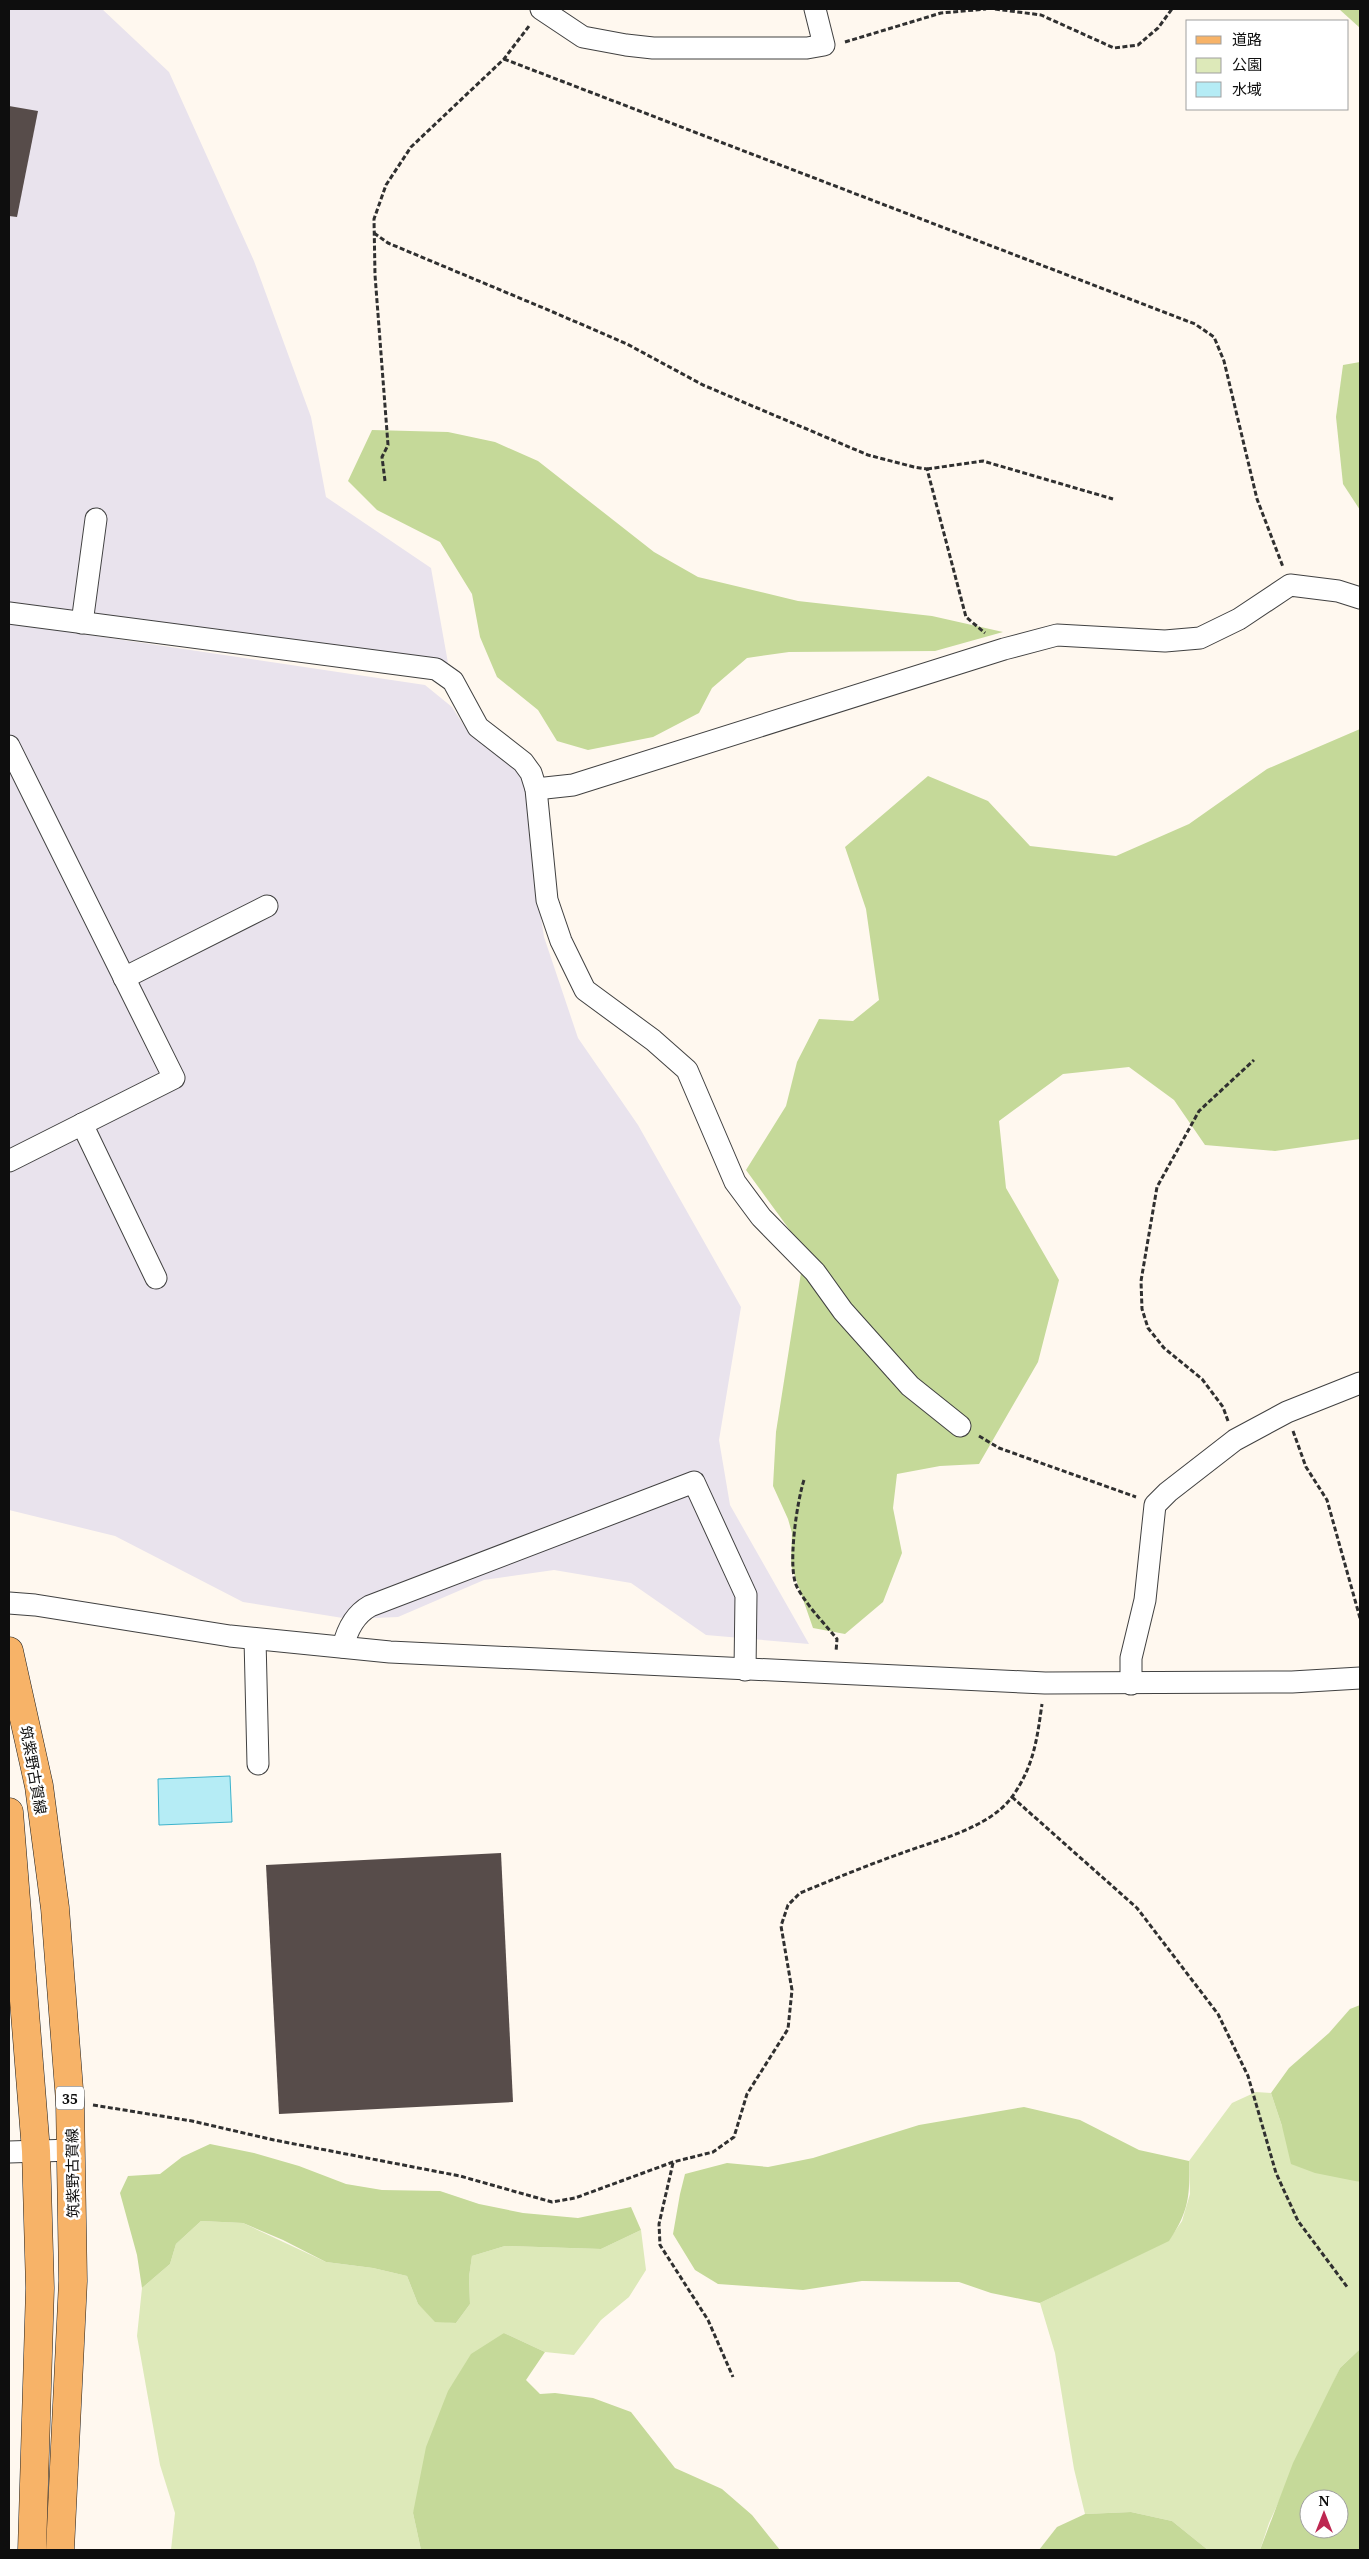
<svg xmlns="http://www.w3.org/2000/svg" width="1369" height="2559" viewBox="0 0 1369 2559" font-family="'Noto Serif','Noto Sans JP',serif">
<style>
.industrial{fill:#e9e3ed}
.green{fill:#dde9b9}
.forest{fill:#c5d999;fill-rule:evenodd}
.water{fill:#b5ecf5;stroke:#3db3cc}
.building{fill:#574c4a}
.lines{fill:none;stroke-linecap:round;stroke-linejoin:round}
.minor-casing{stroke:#414141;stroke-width:23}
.major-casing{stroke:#1f1f1f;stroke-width:29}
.path{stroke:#303030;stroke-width:3;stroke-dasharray:5 2.5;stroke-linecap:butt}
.minor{stroke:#fff;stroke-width:21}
.major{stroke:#f7b368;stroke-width:28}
.labels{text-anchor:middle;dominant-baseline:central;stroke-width:5;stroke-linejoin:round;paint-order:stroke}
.shield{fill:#fff;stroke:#565656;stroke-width:1}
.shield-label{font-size:14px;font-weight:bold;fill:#0e0e0e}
.street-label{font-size:15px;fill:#0e0e0e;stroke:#fff}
</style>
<rect width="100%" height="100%" fill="#fff8ef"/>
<g class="industrial">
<polygon points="9,9 102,9 169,72 254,261 311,417 326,497 431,568 448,663 9,603"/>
<polygon points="9,623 425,685 452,707 470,735 520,768 534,812 535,879 544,937 578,1038 638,1125 741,1307 719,1440 730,1505 809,1644 706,1635 631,1583 554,1570 484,1580 398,1617 349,1619 243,1602 115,1536 9,1510"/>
</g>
<g class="green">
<polygon points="1256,2092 1271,2093 1282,2126 1344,2177 1360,2182 1360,2349 1340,2368 1269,2523 1260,2550 1208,2550 1172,2521 1131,2512 1085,2514 1074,2469 1055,2353 1040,2303 1169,2240 1182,2221 1190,2194 1189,2161 1232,2103"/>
<polygon points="201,2221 243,2223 326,2262 373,2268 407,2276 418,2304 435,2321 456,2323 470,2304 469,2277 472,2256 505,2246 601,2249 641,2230 646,2270 629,2297 601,2320 574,2355 545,2352 504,2333 413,2513 421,2550 171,2550 175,2513 160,2465 137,2336 142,2288 170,2264 176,2244"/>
</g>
<g class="forest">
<polygon points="1339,9 1360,9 1360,28"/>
<polygon points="1360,362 1360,510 1343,484 1336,417 1343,365"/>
<polygon points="372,430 448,432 495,442 538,461 654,552 698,577 798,601 932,616 1003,632 935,651 789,652 747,658 712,688 699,713 653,737 588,750 557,741 538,710 497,677 480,637 472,594 440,542 377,510 348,481"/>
<polygon points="1360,729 1360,1139 1275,1151 1205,1145 1174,1100 1129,1067 1063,1074 999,1121 1006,1188 1059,1280 1038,1362 979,1464 940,1466 897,1474 893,1508 902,1553 883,1602 845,1634 813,1628 791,1565 792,1533 788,1519 773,1486 776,1432 803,1260 789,1229 746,1170 786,1106 797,1062 819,1019 853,1021 879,1000 866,909 845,847 928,776 988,801 1030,846 1116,856 1189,824 1267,769"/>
<polygon points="1360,2005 1360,2182 1315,2173 1291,2164 1282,2126 1271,2093 1289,2068 1329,2033 1350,2009"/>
<path d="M1024 2107 1080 2120 1139 2150 1189 2161C1190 2196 1189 2211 1169 2241L1040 2303 991 2293 959 2282 862 2281 803 2290 718 2284 695 2270 673 2234 680 2194 685 2174 727 2163 768 2167 813 2158 919 2125Z"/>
<polygon points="210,2144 254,2153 299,2166 346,2184 382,2190 440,2191 479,2204 523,2213 578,2218 631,2207 641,2230 601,2249 505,2246 472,2256 469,2277 470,2304 456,2323 435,2322 418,2304 407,2276 373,2268 326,2262 283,2240 243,2223 201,2221 176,2244 170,2264 142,2288 137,2255 120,2193 128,2176 160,2174 182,2157"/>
<polygon points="504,2333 545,2352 526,2380 540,2394 555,2393 593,2398 631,2412 675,2468 722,2489 752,2515 780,2550 421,2550 413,2513 426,2447 448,2391 471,2354"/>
<path d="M1360 2349V2550H1260L1293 2463 1340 2368ZM1309 2499H1339V2529H1309Z"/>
<polygon points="1131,2512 1172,2521 1208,2550 1039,2550 1057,2527 1085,2514"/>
</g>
<polygon class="water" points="230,1776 232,1822 159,1825 158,1779"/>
<g class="building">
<polygon points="9,106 38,111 17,217 9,216"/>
<polygon points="501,1853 513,2102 279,2114 266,1865"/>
</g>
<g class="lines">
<defs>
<g id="minor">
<polyline points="541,9 583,37 626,45 653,48 807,48 824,45 815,9"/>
<polyline points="9,613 436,669 453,681 478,727 523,762 531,773 536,789 547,900 561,941 585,990 653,1040 687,1070 735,1182 761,1217 815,1272 843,1311 910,1386 960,1426"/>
<polyline points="82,623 96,519"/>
<polyline points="9,746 174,1078 9,1161"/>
<polyline points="536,789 573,785 1004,649 1057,635 1165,641 1200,638 1239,619 1290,585 1338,591 1360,598"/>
<polyline points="124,978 267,906"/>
<polyline points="82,1124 156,1278"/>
<polyline points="9,1603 35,1605 230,1636 390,1652 1045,1683 1292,1682 1360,1678"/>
<polyline points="255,1639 258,1764"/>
<path d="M343 1647C347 1630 354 1615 370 1606L694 1482 746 1595 745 1670"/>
<polyline points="1131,1684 1131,1658 1145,1600 1155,1505 1168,1492 1235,1440 1287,1412 1360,1383"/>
<polyline points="9,2152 72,2150"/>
</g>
<g id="major">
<polyline points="9,1651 39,1786 55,1908 70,2102 73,2281 60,2550"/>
<polyline points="9,1812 36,2151 40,2288 32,2550"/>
</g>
</defs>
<use href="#minor" class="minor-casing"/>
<use href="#major" class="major-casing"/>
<g class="path">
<polyline points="995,9 1041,15 1114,48 1138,45 1158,28 1172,9"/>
<polyline points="845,42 941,13 986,9"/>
<polyline points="504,59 1195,324 1214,337 1224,361 1257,499 1283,567"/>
<polyline points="374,233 388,243 553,312 627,344 703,385 868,455 914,467 927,469 966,617 985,633"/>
<polyline points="927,469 983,461 1113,499"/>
<polyline points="385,481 382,457 388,445 375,275 374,219 386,185 411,147 504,59 529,26"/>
<polyline points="1228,1421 1223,1407 1202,1379 1164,1348 1148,1328 1142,1309 1141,1281 1157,1187 1199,1111 1254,1060"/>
<polyline points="1293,1431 1306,1467 1327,1500 1360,1618"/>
<polyline points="979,1436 999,1448 1136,1497"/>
<path d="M804 1480C797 1501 787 1568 797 1587 807 1606 824 1623 837 1639L836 1652"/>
<polyline points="1012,1797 1137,1908 1218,2014 1248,2076 1276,2173 1298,2221 1348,2288"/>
<path d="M93 2105 192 2121 274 2140 460 2176 552 2202 575 2198 673 2162 713 2152 734 2137 747 2094 788 2029 792 1990 781 1926 788 1905 800 1893C834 1879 868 1865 902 1853 937 1840 989 1828 1012 1797 1034 1766 1037 1739 1042 1704"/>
<polyline points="673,2163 659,2224 660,2245 708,2320 733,2377"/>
</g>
<use href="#minor" class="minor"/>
<use href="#major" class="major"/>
</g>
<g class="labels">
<rect class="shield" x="56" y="2086.5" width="28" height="23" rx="4"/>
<g class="shield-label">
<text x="70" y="2098">35</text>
</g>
<g class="street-label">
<text transform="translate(34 1770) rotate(80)">筑紫野古賀線</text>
<text transform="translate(72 2173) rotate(-91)">筑紫野古賀線</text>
</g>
</g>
<rect width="1369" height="2559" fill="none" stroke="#0e0e0e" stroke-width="20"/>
<rect x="1186" y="20" width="162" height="90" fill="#ffffff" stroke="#9f9f9f"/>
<rect x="1196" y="36" width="25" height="8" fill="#f7b368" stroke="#9f9f9f"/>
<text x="1232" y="45" font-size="15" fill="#0e0e0e">道路</text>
<rect x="1196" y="58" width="25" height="15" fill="#dde9b9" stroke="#9f9f9f"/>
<text x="1232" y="70" font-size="15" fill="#0e0e0e">公園</text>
<rect x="1196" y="82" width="25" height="15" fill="#b5ecf5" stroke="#9f9f9f"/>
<text x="1232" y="95" font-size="15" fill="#0e0e0e">水域</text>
<g transform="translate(1324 2514)"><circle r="24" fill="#ffffff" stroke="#9f9f9f"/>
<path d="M0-4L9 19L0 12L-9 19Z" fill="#bd2751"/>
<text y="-8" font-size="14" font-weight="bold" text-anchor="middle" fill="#0e0e0e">N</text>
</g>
</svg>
